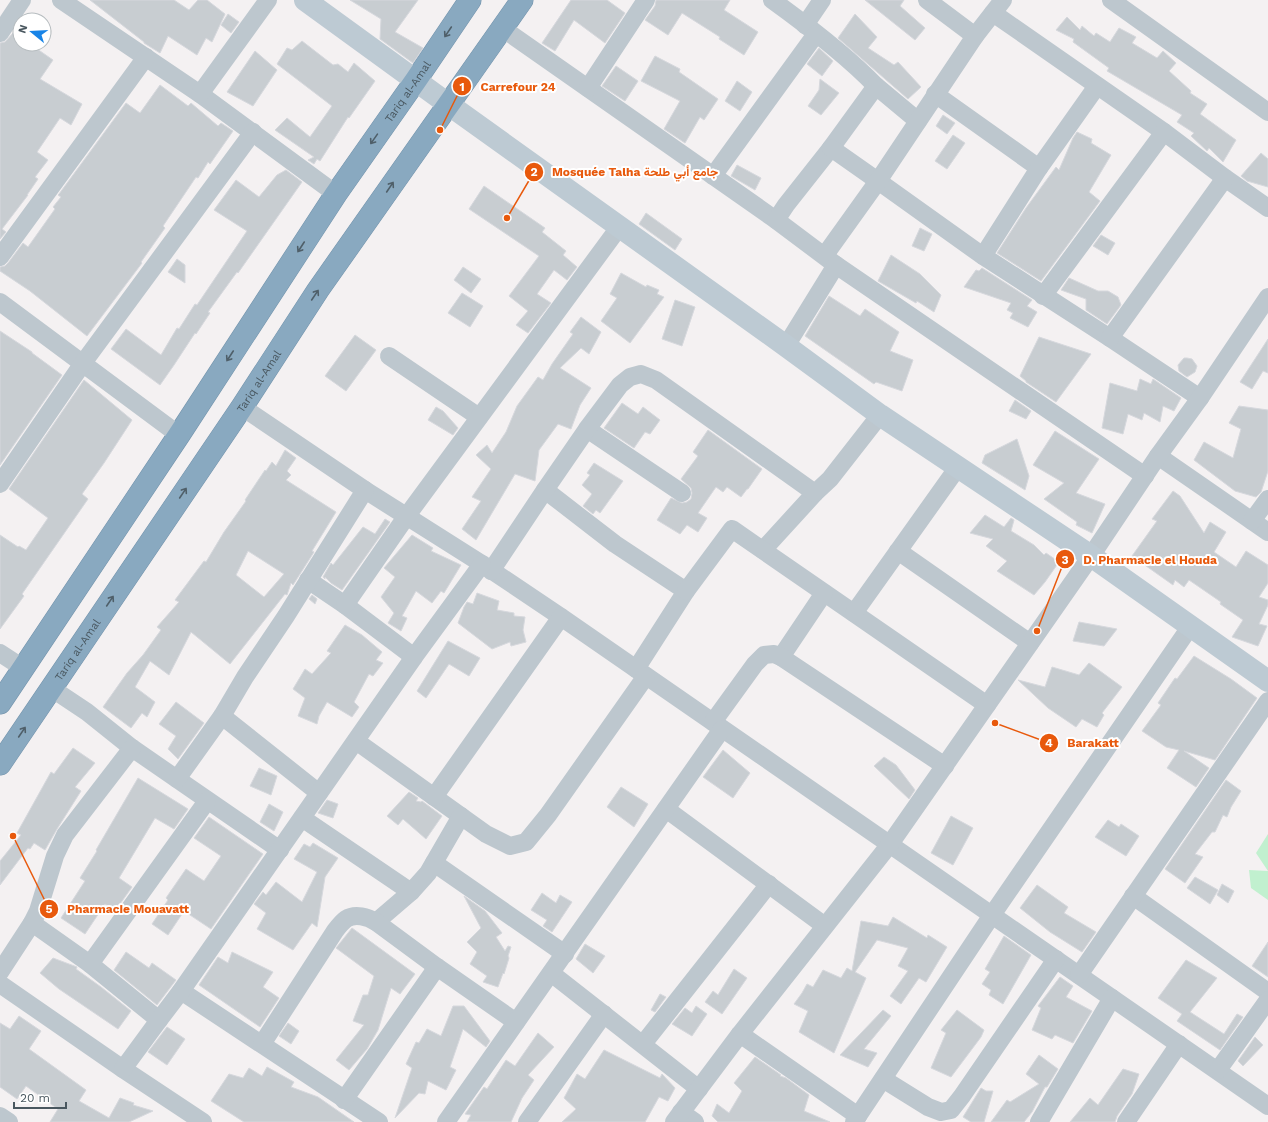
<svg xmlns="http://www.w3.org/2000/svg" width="1268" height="1122" viewBox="0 0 1268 1122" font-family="'Work Sans',Vazirmatn,sans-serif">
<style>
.green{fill:#c1f0cf}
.building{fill:#c8cdd1;stroke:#d6d8dd;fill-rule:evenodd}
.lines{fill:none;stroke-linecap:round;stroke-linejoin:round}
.highway-casing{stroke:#7494ac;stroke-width:23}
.street{stroke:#bdc7ce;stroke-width:18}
.secondary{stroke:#bdcad3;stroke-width:22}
.highway{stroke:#89a9c0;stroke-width:22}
.oneway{stroke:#4f5f69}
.labels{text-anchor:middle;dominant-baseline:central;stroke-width:4;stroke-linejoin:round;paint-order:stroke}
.street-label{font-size:11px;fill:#49575f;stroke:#fff}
.leader{fill:none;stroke:#e8590c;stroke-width:1.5}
.callout-dot{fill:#e8590c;stroke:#fff;stroke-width:1.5}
.mark-label{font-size:12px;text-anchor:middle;font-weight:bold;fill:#fff}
.callout-label{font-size:12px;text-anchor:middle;font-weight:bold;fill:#e8590c;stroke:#fff;stroke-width:4;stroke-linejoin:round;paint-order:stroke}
</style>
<rect width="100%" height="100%" fill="#f4f1f2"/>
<polygon class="green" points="1268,834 1268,900 1251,888 1249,870 1268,871 1256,853"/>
<g class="building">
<polygon points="90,0 174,0 189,10 198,0 207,0 225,14 212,42 206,38 197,55 168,36 160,53 144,43 144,42"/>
<polygon points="350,0 418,0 395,32 423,48 413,63 380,39 381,19"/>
<polygon points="571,0 607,0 625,13 605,43 574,20 555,51 542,43"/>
<polygon points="656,0 730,0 724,10 758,32 744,55 719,39 720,37 682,13 668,35 645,20 655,6"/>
<polygon points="865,0 904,0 900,6 925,28 915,40"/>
<polygon points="228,14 239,22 231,33 221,25"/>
<polygon points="855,14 877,37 868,48 894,65 898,62 921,87 908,99 838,38"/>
<polygon points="1067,17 1080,30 1082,26 1094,36 1096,33 1110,42 1119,28 1136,37 1132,43 1157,58 1163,51 1176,63 1169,71 1191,91 1190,93 1207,104 1200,114 1236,140 1223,162 1209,148 1207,151 1191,136 1194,133 1177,122 1182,115 1107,71 1109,68 1073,42 1074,39 1056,30"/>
<polygon points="13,33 20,37 20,44 30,44 53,60 40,79 82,104 71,125 60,118 37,152 48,160 35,177 38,179 27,195 28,195 2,229 6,232 0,239 0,43 5,42"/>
<polygon points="302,41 333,65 338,64 348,72 354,63 375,81 349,118 348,117 320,161 317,159 314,164 308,160 314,157 275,130 287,118 310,137 332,106 277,64 287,48 292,50"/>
<polygon points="819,48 833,61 822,76 807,64"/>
<polygon points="255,51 277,70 253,106 227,92"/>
<polygon points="655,56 680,69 679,72 718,99 704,120 700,117 685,143 664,129 680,101 641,81"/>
<polygon points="616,66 638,81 625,101 602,86"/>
<polygon points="820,79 839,93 821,115 808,106 819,90"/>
<polygon points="737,81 752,92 740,111 725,101"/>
<polygon points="160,85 188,106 191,103 218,126 221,123 233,131 210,164 208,162 198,178 196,177 163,226 165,228 141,262 142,263 87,336 30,291 0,271 0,267 5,266 8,263 23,243 28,247 55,209 53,207 61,197 58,195 59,194 126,103 140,113"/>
<polygon points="943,115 955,123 947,134 936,126"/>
<polygon points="1077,132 1092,139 1091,143 1111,155 1089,192 1100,201 1041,281 997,253 1026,208 1056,167 1059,170 1073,138"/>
<polygon points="953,135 965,143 947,169 935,161"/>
<polygon points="1261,153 1268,159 1268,187 1247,181 1241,176"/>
<polygon points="737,165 761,178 755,190 731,176"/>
<polygon points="286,170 302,182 238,273 237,272 208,312 210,313 196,334 195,333 174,365 160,385 111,349 126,329 161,355 177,328 179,329 195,304 197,305 247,231 214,210 236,180 259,197 277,175"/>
<polygon points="484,186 545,228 542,232 566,251 563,255 577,267 567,280 554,270 537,294 551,303 528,333 516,325 528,311 509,296 539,256 469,209"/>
<polygon points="646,213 682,239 675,250 639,224"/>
<polygon points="920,228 932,234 924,251 912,246"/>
<polygon points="1101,235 1115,243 1108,255 1093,246"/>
<polygon points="891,255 920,274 941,295 934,312 917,301 916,303 878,281"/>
<polygon points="177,259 185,265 185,283 168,272"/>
<polygon points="463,267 481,279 471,293 454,280"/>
<polygon points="982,268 1032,300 1027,306 1037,312 1028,327 1010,318 1013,313 1007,310 1011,303 964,287 976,270 979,271"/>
<polygon points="621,273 646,287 647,285 659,290 657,294 664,297 630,343 601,321 617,298 610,294"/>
<polygon points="1069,278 1098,291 1108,291 1118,297 1121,305 1107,324 1086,310 1086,299 1061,290"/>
<polygon points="462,293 483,306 470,327 448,313"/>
<polygon points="829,296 860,316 865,309 899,332 890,351 913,360 902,391 876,382 874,384 805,336"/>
<polygon points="675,300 695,307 682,346 662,339"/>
<polygon points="581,317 601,332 589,354 581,348 560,368 591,388 580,405 571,429 558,424 539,450 535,481 515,474 476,540 462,529 481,501 472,497 491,469 476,455 487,445 492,453 506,432 517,406 538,377 543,380 552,364 573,334 570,332"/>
<polygon points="0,331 32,352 32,353 62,375 0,465"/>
<polygon points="355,335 376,350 346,391 325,376"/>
<polygon points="1039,337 1091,354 1056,402 1026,382 1026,381 1020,376"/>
<polygon points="1268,339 1268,373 1263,371 1252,389 1240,382"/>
<polygon points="1184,358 1187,358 1192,359 1197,366 1195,372 1187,377 1179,371 1178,365"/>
<polygon points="1140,379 1151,384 1153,379 1181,398 1174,411 1163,406 1160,422 1144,413 1142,420 1128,414 1123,434 1102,428 1110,383 1137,391"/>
<polygon points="84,380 132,420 104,463 82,494 88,499 22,594 24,596 0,629 0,535 18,547 19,546 26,550 48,518 9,489"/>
<polygon points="1015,400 1031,411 1026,419 1009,411"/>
<polygon points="622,403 638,414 643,407 660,420 650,434 645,432 634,448 604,428"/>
<polygon points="1239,406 1268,410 1268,471 1261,492 1256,497 1235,491 1194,460 1204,442 1233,458 1241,429 1229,423"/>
<polygon points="436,407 443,411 458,428 453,435 428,420"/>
<polygon points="708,430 762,469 748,489 747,489 741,497 727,487 723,492 716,487 698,513 707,518 698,532 687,525 680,534 657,520 671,498 682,503 687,502 691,499 692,493 691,488 681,479 698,456 693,452"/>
<polygon points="1055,431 1099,459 1076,493 1105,504 1092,533 1076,525 1077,522 1044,499 1064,483 1033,465"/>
<polygon points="1017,439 1029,476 1025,490 982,463 985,455"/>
<path d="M285 450 296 458 287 471 291 475 286 480 336 512 312 551 314 552 293 585 291 583 287 595 285 594 230 664 191 632 169 675 150 661 135 687 155 702 147 717 142 713 131 728 103 707 127 673 143 655 161 630 157 627 179 602 175 600 204 561 206 562 224 532 246 501 245 500 265 470 266 471 272 462 276 466ZM248 551 284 574 264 597 236 575Z"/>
<polygon points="594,463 623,481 600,513 596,510 593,514 583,506 592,494 582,485 590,475 587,473"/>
<polygon points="1173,491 1180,496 1204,533 1210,522 1226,532 1214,552 1236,567 1246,551 1268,565 1268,583 1259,597 1268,600 1268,605 1259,624 1267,626 1258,646 1232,637 1243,620 1220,604 1221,602 1189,580 1184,587 1175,580 1173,585 1132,556 1157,521 1152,519"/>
<polygon points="985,515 1004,527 1011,518 1014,520 1011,531 1034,545 1044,555 1046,553 1059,562 1045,582 1034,595 997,571 1007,561 986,546 993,539 970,533"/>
<polygon points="385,519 390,522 342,590 331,583 325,577 325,579 323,577 331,563 333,565 363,527 375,534"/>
<polygon points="412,535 433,548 431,551 461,565 444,593 441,591 432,603 416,591 402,616 407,618 401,631 388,623 394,613 381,597 395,577 384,568"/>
<polygon points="477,593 499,601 497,610 514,613 514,616 525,617 523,630 526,642 511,646 510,642 492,649 458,623 464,607 467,602 473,604"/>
<polygon points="312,595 317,599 315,604 309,599"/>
<polygon points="1079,622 1117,629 1104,646 1073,641"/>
<polygon points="345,625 362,635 382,652 376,660 383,663 373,676 369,674 354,702 359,707 352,717 327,702 319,716 317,724 298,716 305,698 293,689 305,669 312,674 331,653 327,651"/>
<polygon points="448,641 480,658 469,676 449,664 426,698 417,691"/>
<polygon points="1194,656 1231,679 1257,698 1215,760 1184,751 1209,768 1196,787 1167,768 1179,750 1166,747 1142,731 1161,705 1158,703 1175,678 1177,679"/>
<polygon points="1089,663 1122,687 1102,713 1104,715 1097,727 1082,719 1076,727 1048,708 1018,680 1045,687 1052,667 1079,675"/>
<polygon points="176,702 204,723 178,759 168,749 176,736 159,724"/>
<polygon points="73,748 95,763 75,787 81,791 57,829 45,850 34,843 30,849 28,848 0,885 0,861 21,835 17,833 51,772 54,774"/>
<polygon points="723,750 750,773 733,798 703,777"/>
<polygon points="884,757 896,765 915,790 909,799 874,766"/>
<polygon points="259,768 277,776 271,795 250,786"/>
<polygon points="138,778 188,809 174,829 155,818 119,878 132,887 115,911 105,904 85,934 61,918 85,881 80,878 97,851 96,850"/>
<polygon points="1226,780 1241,791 1231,807 1227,817 1223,815 1215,832 1212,832 1195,854 1203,857 1185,883 1165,869"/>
<polygon points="621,787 648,804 634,827 607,807"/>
<polygon points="409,792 418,798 416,801 421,802 422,801 442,816 426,839 403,819 398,825 387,816"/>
<polygon points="327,800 338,804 333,818 318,813"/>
<polygon points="269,804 283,812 274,831 260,822"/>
<polygon points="951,816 973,828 953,865 931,853"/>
<polygon points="209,817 263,854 211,929 184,911 168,935 152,924 168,900 166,898 186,869 204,881 221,856 194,838"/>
<polygon points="1108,820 1119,827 1121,824 1139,836 1126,856 1095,837"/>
<polygon points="313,843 338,858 325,877 317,927 312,923 293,950 257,929 266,913 254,904 263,892 266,895 276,882 302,902 317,872 294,859 304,844 310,847"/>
<polygon points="1195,877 1218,890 1210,904 1187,888"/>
<polygon points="1222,884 1234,891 1228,903 1217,895"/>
<polygon points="1037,885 1068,907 1064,913 1096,932 1082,952 1050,932 1020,908"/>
<polygon points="542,893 556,903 560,895 572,902 552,932 543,926 547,920 531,910"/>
<polygon points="464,896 485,911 502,933 496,937 505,951 508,946 511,947 508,956 509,958 504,974 503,973 498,987 483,982 487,976 470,964 477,952 467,942 481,928"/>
<polygon points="893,917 927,938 928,935 947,947 926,982 919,978 901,1004 890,996 908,971 898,966 908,948 877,940 855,972 866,978 834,1053 799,1032 808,1011 794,1004 802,993 807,984 813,987 823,970 841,978 847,968 852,971 861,921 888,926"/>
<polygon points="352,928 415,974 400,994 391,988 378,1030 367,1049 349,1070 336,1060 364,1025 353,1021 363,995 368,995 374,976 336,948"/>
<polygon points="1004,936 1031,955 1003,1004 989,995 991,990 982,984 990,972 985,969"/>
<polygon points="1268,942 1268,977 1252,966"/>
<polygon points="585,944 605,956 593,973 576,959"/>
<polygon points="126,952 149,968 152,963 176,980 157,1005 114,970"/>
<polygon points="232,952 273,972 263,987 279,998 260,1027 199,985 218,957 228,963"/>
<polygon points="53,958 77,967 76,969 101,987 131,1011 118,1029 59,989 40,973"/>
<polygon points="1186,960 1217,978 1190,1012 1224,1034 1237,1014 1243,1017 1220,1050 1177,1021 1182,1014 1158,998"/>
<polygon points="734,969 747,978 722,1014 705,1002 713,991 718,995"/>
<polygon points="1060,977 1073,986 1066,997 1092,1011 1073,1043 1055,1035 1052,1039 1032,1030 1041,1008 1038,1006"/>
<polygon points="660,994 666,997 655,1012 651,1010"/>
<polygon points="453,1006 464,1006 490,1041 486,1047 463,1029 450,1067 456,1070 446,1090 428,1081 425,1094 419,1093 395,1118 412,1068 406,1064 416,1042 419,1043 427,1029 441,1036"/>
<polygon points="696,1006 707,1014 692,1036 672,1024 685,1008 692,1013"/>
<polygon points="883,1010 891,1016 864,1049 877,1053 868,1067 840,1055"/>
<polygon points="957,1010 984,1030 981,1037 951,1077 931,1068 946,1033 941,1030"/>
<polygon points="19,1016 41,1031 29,1049 86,1090 79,1101 109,1118 120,1098 134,1103 133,1105 153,1111 129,1122 50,1122 58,1109 26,1086 17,1099 0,1087 0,1023 10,1029"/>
<polygon points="288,1023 299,1031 291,1044 279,1036"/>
<polygon points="167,1027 185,1039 167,1065 148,1052"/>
<polygon points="538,1033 554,1047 528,1075 534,1080 522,1098 511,1122 467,1122 471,1115 465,1114 484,1087 487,1089 506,1060 515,1066"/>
<polygon points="1255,1037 1263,1045 1243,1066 1238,1061"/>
<polygon points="604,1050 660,1078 662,1074 675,1088 668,1101 659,1097 645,1122 562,1122 576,1109 564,1098 577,1074 585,1079"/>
<polygon points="1039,1055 1058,1069 1047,1087 1045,1087 1032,1112 1024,1122 991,1122 1007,1100 1010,1102 1039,1084 1026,1074"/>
<polygon points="755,1057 781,1075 780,1076 786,1078 809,1095 804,1111 830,1122 718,1122 712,1116 717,1104 729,1113 742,1091 734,1083"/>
<polygon points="267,1067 294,1082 291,1087 318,1097 354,1122 244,1122 211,1101 229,1074 243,1078 249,1068 262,1076"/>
<polygon points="1123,1069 1139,1074 1132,1094 1117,1116 1115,1122 1070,1122 1090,1098 1098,1105"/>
<polygon points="981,1088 986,1091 993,1091 984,1122 971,1122 963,1117"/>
</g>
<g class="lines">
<defs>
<g id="highway">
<path id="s1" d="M0 703 179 435 336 194 416 80 470 0"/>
<path id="s2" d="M0 764 242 407 318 290 522 0"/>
</g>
</defs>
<use href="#highway" class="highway-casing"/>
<g class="street">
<polyline points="61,0 200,94 336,194"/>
<path d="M772 0C808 26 845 54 876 86"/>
<polyline points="927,0 975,36"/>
<polyline points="1111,0 1268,112"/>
<polyline points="993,13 1164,132 1225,178 1268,208"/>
<polyline points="805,25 822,0"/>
<polyline points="502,28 776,220"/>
<polyline points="0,33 22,0"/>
<polyline points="588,88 646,0"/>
<polyline points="200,94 268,0"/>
<polyline points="935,94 1039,168"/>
<polyline points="918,121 876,86 831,148 786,205 776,220 836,265 1145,476"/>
<polyline points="831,148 878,181 983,256 1110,338 1200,398"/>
<polyline points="713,176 816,34"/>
<polyline points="825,255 878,181 975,36 1003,0"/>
<polyline points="983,256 1039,168 1097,86"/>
<polyline points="0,257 146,57"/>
<polyline points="1043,296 1164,132"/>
<polyline points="0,302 179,435"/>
<polyline points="1110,338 1225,178"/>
<polyline points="786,346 836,265"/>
<polyline points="389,356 479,417"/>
<polyline points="242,407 365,490 482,564 561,617 1268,1106"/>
<polyline points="587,429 682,493"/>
<polyline points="1158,456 1268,532"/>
<polyline points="0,484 83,363 253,132"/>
<polyline points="545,490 615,544 686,591 636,669"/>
<polyline points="1252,521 1268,499"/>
<polyline points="763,550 815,493"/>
<polyline points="898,551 1030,643"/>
<polyline points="491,571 545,490 587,429 620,385 630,377 641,374 656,380 815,493 830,479 880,415"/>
<polyline points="308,580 345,605 414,657"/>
<polyline points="686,591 732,529 987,705"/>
<polyline points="345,605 406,517 620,226"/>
<polyline points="854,613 958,467"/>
<polyline points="0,653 23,668"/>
<polyline points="781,657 824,593"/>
<polyline points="51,688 87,712 132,748 280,850"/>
<polyline points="222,716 319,793"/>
<polyline points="713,722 755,664 764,655 774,654 781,657 945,766"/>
<polyline points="356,741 486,834 510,846 526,842 548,815 646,676"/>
<polyline points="177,779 222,716 245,677 286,616 365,490"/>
<polyline points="434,797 561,617"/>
<polyline points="666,809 825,926"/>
<polyline points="302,818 411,892"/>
<polyline points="434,863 565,954"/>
<polyline points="1133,896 1268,992"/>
<polyline points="376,922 411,892 428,873 461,816"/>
<polyline points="32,923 90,964 159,1020"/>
<polyline points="90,964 207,801"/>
<polyline points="0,972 32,923 38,911 55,856 65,835 132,748"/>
<polyline points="551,973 699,1089"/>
<polyline points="1079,975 1268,701"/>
<polyline points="0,984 123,1069 203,1122"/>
<polyline points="181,991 379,1122"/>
<polyline points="740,1034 858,1116"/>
<path d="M262 1044 335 931C338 927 342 922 346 919 355 913 368 917 376 922L437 967 516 1022"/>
<polyline points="643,1044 769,884"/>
<polyline points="123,1069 159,1020 181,991 414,657 482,564"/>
<polyline points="1218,1070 1268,1000"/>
<polyline points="883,1079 928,1107 941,1112 951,1110 962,1096 1056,959"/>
<polyline points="344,1100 437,967"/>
<polyline points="681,1112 695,1122"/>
<polyline points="0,1116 9,1122"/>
<polyline points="446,1122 722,729"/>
<polyline points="527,1122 604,1014"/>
<polyline points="674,1122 740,1034 890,844 1091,556 1158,456 1200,398 1268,297"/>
<polyline points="854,1122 992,915 1190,627"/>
<polyline points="1039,1122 1112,998"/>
<polyline points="1126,1122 1179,1044"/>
</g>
<polyline class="secondary" points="305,0 448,104 786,346 880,415 1091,556 1268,681"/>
<use href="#highway" class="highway"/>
</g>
<defs><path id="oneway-shaft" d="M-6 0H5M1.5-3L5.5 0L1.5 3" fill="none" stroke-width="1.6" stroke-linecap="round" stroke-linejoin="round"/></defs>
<g class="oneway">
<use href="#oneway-shaft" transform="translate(448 32) rotate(124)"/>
<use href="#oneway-shaft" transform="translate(374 139) rotate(125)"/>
<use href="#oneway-shaft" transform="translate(390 187) rotate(-56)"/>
<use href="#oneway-shaft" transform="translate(301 247) rotate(123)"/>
<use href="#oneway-shaft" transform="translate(315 295) rotate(-56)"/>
<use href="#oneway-shaft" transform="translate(230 356) rotate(123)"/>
<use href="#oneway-shaft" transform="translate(183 493) rotate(-56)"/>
<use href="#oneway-shaft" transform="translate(110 601) rotate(-56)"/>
<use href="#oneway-shaft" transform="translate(22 732) rotate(-56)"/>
</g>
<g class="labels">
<g class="street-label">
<text stroke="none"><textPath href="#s1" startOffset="735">Tariq al-Amal</textPath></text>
<text stroke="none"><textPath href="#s2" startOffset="462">Tariq al-Amal</textPath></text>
<text stroke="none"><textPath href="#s2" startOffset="138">Tariq al-Amal</textPath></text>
</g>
</g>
<path class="leader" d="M440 130L462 86M507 218L534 172M1037 631L1065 559M995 723L1049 743M13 836L49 909"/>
<g class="callout-dot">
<circle cx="440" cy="130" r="4"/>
<circle cx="507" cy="218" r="4"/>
<circle cx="1037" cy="631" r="4"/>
<circle cx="995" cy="723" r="4"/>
<circle cx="13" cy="836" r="4"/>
<circle cx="462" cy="86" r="10"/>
<circle cx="534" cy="172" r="10"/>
<circle cx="1065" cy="559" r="10"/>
<circle cx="1049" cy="743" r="10"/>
<circle cx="49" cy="909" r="10"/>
</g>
<g class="mark-label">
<text x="462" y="91">1</text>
<text x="534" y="176">2</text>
<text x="1065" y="564">3</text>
<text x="1049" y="747">4</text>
<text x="49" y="913">5</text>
</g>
<g class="callout-label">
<text x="518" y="91">Carrefour 24</text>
<text x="635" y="176">Mosquée Talha جامع أبي طلحة</text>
<text x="1150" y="564">D. Pharmacie el Houda</text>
<text x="1093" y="747">Barakatt</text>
<text x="128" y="913">Pharmacie Mouavatt</text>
</g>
<g transform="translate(32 32) rotate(288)"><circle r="19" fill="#ffffff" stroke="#b6bcbf"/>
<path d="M0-3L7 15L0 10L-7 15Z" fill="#1884e7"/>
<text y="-6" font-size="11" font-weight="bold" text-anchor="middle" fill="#49575f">N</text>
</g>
<path d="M14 1102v6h52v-6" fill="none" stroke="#49575f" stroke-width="2"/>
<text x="20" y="1102" font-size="12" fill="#49575f" stroke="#ffffff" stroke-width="3" paint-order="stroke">20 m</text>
</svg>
